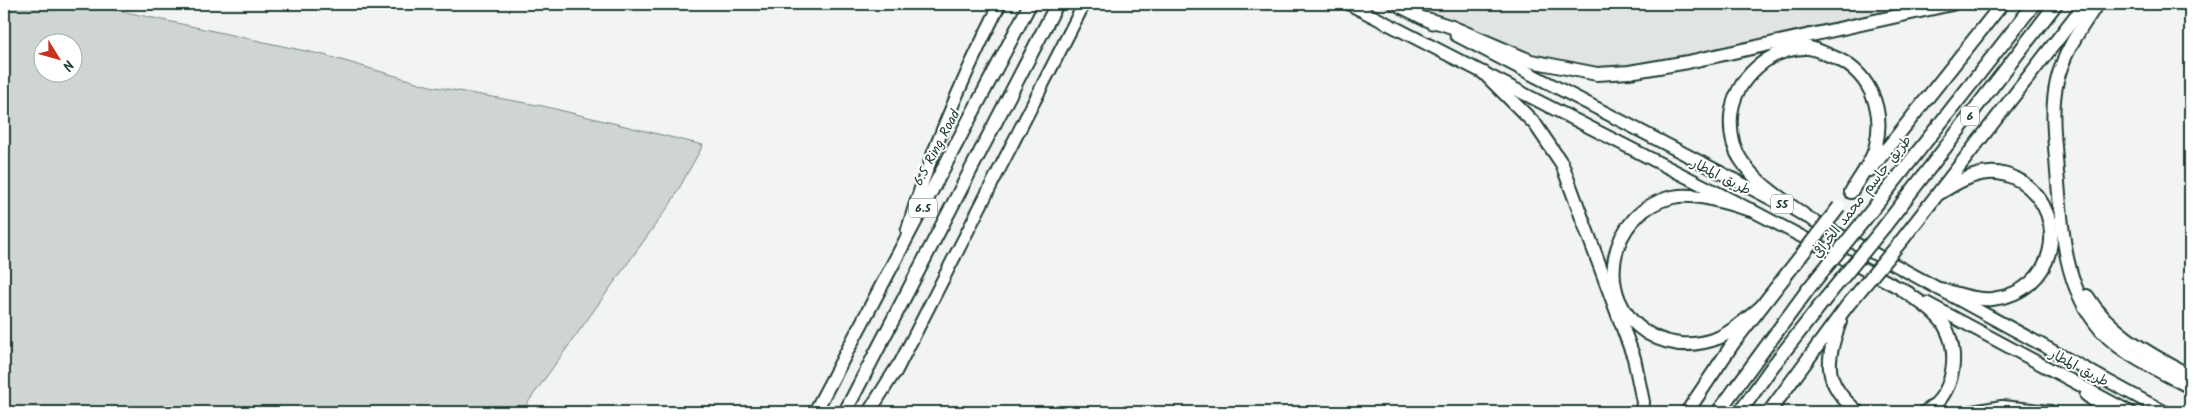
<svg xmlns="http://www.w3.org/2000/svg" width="2194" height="416" viewBox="0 0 2194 416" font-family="Kalam,'Playpen Sans Arabic',sans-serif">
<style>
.built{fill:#e0e4e3}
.green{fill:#ced5d3;stroke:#768984;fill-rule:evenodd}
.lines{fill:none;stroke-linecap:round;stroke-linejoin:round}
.primary-casing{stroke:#1f3d34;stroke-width:15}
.trunk-casing{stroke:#1f3d34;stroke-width:15}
.motorway-casing{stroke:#1f3d34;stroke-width:16}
.primary{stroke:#fff;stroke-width:11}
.trunk{stroke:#fff;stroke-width:11}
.motorway{stroke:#fff;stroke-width:12}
.motorway-bridge-casing{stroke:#1f3d34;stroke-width:16;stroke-linecap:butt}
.motorway-bridge{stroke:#fff;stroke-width:12}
.labels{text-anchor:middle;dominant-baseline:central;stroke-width:4;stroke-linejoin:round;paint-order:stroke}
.shield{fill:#fff;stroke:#627771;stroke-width:1}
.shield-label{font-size:12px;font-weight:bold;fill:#1f3d34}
.street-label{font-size:14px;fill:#1f3d34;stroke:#fff}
</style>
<rect width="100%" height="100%" fill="#f2f3f3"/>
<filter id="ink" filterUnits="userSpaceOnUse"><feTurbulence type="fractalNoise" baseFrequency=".02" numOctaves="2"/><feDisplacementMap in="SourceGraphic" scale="10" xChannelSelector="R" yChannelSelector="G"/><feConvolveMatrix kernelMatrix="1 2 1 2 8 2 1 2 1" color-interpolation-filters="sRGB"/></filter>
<g filter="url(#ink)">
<polygon class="built" points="1395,4 1952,4 1629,72 1561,69"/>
<path class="green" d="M4 4H89L324 55 430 86 543 106 703 145 671 203 521 412H4ZM42 42H72V72H42Z"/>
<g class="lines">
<defs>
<g id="primary">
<path d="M907 231C930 152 963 77 1000 4"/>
<polyline points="895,373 1084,4"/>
</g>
<g id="trunk">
<polyline points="1349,4 1751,210 1909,293"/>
<polyline points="1395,4 1433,23"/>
<polyline points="1456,35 1781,204"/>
<polyline points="1796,211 2165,412"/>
<polyline points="1927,303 2130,412"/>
<polyline points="2086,395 2108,412"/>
</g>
<g id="motorway">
<path d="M2097 4C2081 28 2064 51 2057 81 2050 111 2055 141 2057 172 2062 223 2062 278 2094 321 2116 353 2157 369 2190 387"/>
<polyline points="1427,19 1452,27 1531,61 1597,74 1629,72 1688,62 1952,4"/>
<polyline points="1484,73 1535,124 1562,164 1634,358 1643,402 1642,412"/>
<polyline points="1870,170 2002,4"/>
<path d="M1751 210C1728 204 1698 192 1673 197 1608 211 1591 300 1649 334 1672 347 1694 347 1718 338 1734 331 1748 318 1761 307"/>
<path d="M1804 215C1782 199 1756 183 1741 160 1732 147 1730 132 1731 116 1734 79 1771 46 1809 48 1816 49 1824 53 1831 56 1868 70 1885 107 1876 145 1873 161 1859 178 1851 192"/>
<polyline points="1865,219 2034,4"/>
<polyline points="1884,227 2056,4"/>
<polyline points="1902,240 2085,4"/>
<path d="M1901 289C1915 299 1933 309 1943 323 1961 351 1955 395 1925 412"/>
<path d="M1940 289C1956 293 1976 301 1992 299 2055 293 2072 217 2022 182 2013 176 2000 172 1989 173 1971 174 1956 183 1940 193"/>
<path d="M2087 296C2111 335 2151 354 2190 376"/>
<path d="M1840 322C1825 361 1823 384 1858 412"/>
<polyline points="815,412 1030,4"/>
<polyline points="845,412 1057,4"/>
<polyline points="869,412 898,366"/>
<polyline points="1687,412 1734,342 1786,275"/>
<polyline points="1718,412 1809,288"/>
<polyline points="1740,412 1772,367 1826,298"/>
<polyline points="1769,412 1847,306"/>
<polyline points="1973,412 2002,407 2051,412"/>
</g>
</defs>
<use href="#primary" class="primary-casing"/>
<use href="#trunk" class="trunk-casing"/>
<use href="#motorway" class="motorway-casing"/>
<use href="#primary" class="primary"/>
<use href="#trunk" class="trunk"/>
<use href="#motorway" class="motorway"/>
<defs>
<g id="motorway-bridge">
<polyline points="1786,275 1839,207"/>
<polyline points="1809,288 1865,219"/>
<polyline points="1826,298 1884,227"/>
<polyline points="1847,306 1902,240"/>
</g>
</defs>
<use href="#motorway-bridge" class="motorway-bridge-casing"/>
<use href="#motorway-bridge" class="motorway-bridge"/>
</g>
</g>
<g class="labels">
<g class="shield">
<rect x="1961" y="106.5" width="18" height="19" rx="4"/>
<rect x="1771" y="194.5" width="22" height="19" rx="4"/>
<rect x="909" y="198.5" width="28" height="19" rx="4"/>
</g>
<g class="shield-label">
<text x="1970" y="116">6</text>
<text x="1782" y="204">55</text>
<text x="923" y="208">6.5</text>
</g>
<g class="street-label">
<text transform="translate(937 148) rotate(-62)">6.5 Ring Road</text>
<text transform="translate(1721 177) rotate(27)">طريق المطار</text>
<text transform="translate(1862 197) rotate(-52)">طريق جاسم محمد الخرافي</text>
<text transform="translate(2079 368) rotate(28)">طريق المطار</text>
</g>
</g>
<rect width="2194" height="416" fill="none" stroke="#fff" stroke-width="20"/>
<rect x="10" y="10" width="2174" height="396" fill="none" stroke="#1f3d34" stroke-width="2" filter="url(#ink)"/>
<g transform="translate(58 58) rotate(127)"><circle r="24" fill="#ffffff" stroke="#a5b1ae"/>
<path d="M0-4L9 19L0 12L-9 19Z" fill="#c8321e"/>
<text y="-8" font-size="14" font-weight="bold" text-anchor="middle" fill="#1f3d34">N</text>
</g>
</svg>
